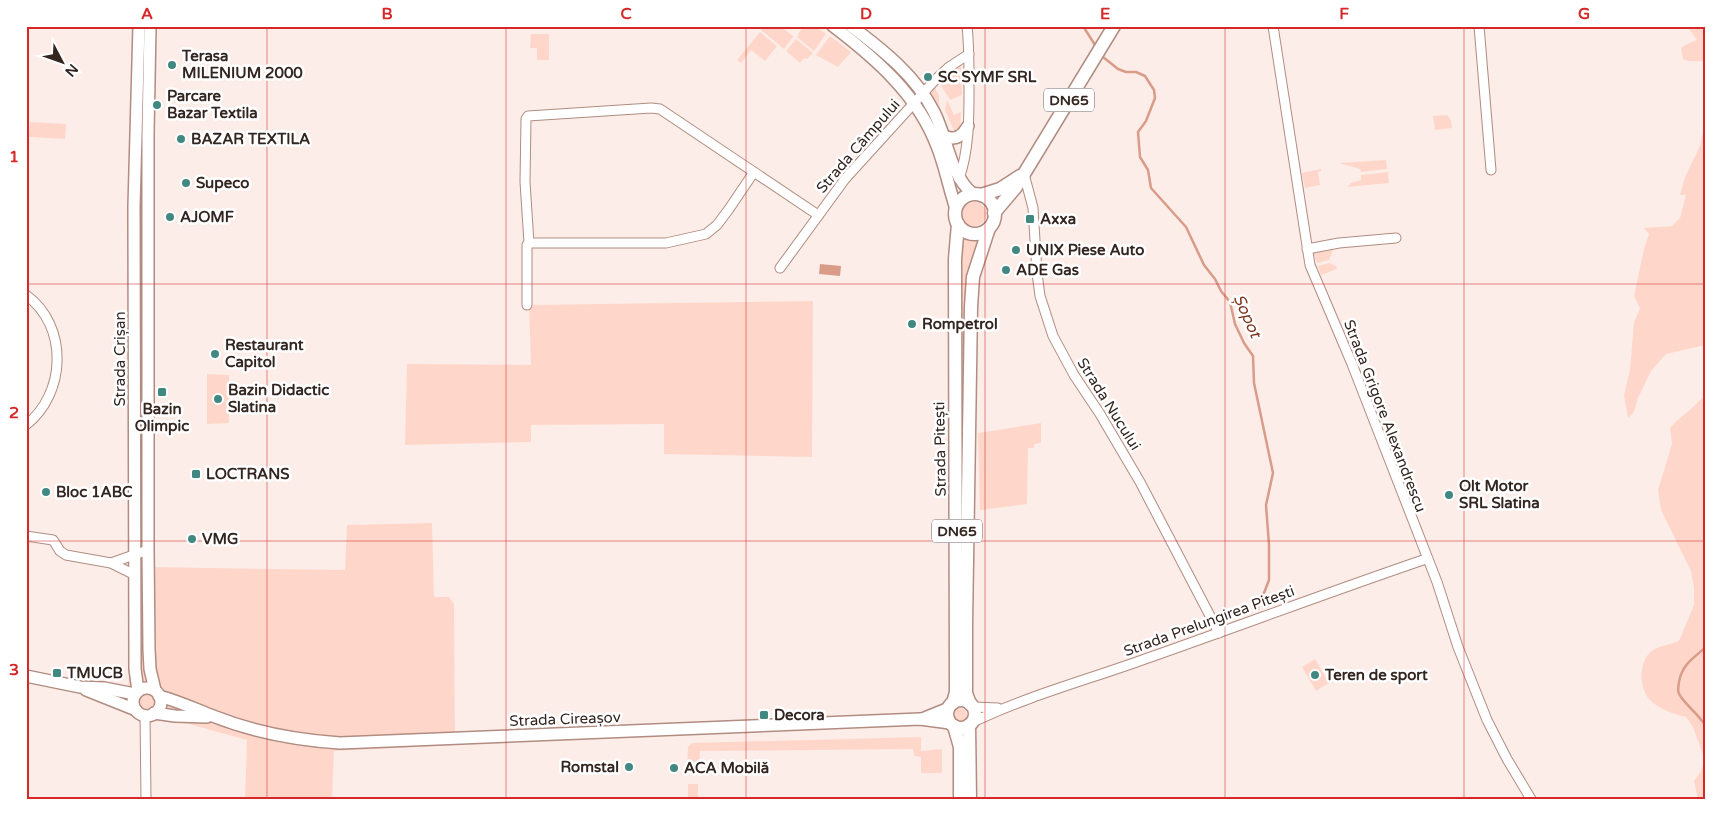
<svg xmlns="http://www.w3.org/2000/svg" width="1731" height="825" viewBox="0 0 1731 825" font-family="'Varela Round',sans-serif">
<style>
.green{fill:#fed7ca}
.water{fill:#d89c89}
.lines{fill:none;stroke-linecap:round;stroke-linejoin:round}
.stream{stroke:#d89c89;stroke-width:2.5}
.street-casing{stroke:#b18c81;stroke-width:11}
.secondary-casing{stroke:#b18c81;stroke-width:14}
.primary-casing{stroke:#b18c81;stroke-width:15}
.street{stroke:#fff;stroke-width:9}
.secondary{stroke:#fff;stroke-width:11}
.primary{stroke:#fff;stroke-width:12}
.grid{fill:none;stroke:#d62828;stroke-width:1;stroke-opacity:0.55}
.poi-dot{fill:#418881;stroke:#fff;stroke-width:2}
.labels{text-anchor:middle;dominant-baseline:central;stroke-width:5;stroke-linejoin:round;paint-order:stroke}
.shield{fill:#fff;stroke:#706663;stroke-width:1}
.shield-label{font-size:14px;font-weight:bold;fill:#332520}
.poi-label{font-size:15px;font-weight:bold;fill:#332520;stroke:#fff;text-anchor:start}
.street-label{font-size:15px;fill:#332520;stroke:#fff}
.water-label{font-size:16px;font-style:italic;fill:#7e361f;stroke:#fff}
.neatline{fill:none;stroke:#d62828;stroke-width:2}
.grid-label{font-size:16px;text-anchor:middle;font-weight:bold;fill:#d62828}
</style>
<rect width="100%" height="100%" fill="#fdede8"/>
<g class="green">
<polygon points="764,26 780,26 793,36 793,37 784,49 761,30"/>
<polygon points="803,26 815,26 826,34 814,51 797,37"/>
<polygon points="1687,26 1705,26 1705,77 1703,61 1688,61 1683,59 1681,48 1687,44 1697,40"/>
<polygon points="760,32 777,46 765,61 751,50 741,63 737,60"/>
<polygon points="854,33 891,63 916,93 913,95 852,37"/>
<polygon points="531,34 549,34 549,60 537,60 537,48 530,48"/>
<polygon points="830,36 851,52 838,67 816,55"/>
<polygon points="796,39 813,53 807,59 804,58 800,63 786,51"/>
<polygon points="959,62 961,64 962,95 950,100 938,81"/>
<polygon points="934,86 939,95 939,114 927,90"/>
<polygon points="947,100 954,115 961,112 960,130 955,133 945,110"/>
<polygon points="1447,115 1451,120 1452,128 1435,130 1433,116"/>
<polygon points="30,122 66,124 65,139 29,137"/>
<polygon points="1705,122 1705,345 1666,354 1651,371 1638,398 1634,412 1628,418 1624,395 1630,370 1634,323 1640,308 1634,296 1644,249 1649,234 1644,228 1672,226 1680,218 1686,195 1680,195 1685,177 1700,146"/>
<polygon points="1386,160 1387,169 1361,172 1360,169 1339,163"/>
<polygon points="1321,169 1321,171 1318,172 1320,185 1305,188 1302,173"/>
<polygon points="1388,172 1389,183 1347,187 1351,183 1361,180 1361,175"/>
<circle cx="974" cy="214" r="12"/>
<polygon points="140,228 143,231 143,342 142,321 140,314 139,230"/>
<polygon points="962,235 966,237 980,238 966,294 964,313 963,357 958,357 958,261"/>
<polygon points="1333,250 1329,260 1317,263 1313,253"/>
<polygon points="1329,263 1336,266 1337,269 1321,275 1318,266"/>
<polygon points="813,301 812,457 664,454 664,424 531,425 531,442 405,445 407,364 531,365 529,305"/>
<polygon points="963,361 963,511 960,514 957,362"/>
<polygon points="141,366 143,366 143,439 140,431"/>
<polygon points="207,374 229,375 229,423 207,424"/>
<path d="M1705 397V799H1698L1694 781 1701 771 1705 760 1693 727 1686 717C1673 714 1658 709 1649 699 1638 686 1639 659 1653 650 1660 646 1671 644 1679 641L1694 605V588L1691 571 1661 510 1658 490 1672 444 1670 428C1677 420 1684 415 1692 408 1697 404 1699 399 1705 397Z"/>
<polygon points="1041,423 1041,443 1034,444 1034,448 1028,448 1027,504 980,510 978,433"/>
<polygon points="432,523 434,597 449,597 454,604 455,745 334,751 332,799 245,799 247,740 189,724 126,714 129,676 132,567 146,564 146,567 345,570 347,525"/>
<polygon points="1315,659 1329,683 1316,691 1302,667"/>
<circle cx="960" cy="715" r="7"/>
<polygon points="921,737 921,751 942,749 942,773 921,773 921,757 914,756 913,749 700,751 699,771 692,772 687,767 688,747 692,743"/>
<rect x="688" y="784" width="10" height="15"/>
</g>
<polygon class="water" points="820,264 841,266 840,276 819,274"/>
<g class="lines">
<g class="stream">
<polyline points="1083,26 1095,45"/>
<polyline points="1103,57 1118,69 1126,72 1136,72 1145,76 1154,90 1155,98 1146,121 1138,132 1140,157 1148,170 1151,188 1186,227 1204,265 1215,279 1221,291 1230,302 1235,324 1244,343 1253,356 1254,383 1273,473 1266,505 1269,545 1269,580 1264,593 1258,601 1258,609"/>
<path d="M1705 648C1692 659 1682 665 1679 682 1678 689 1677 692 1681 697 1688 707 1698 714 1705 725"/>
</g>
<defs>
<g id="street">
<polyline points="1273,26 1310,265 1352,364 1437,582 1458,647 1487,720 1507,759 1531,799"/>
<polyline points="1479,26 1491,170"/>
<polyline points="1024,174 1033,208 1037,273 1040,296 1053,336 1074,375 1100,414 1140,482 1219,633"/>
<path d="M959 179C970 147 969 113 969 80 969 62 969 44 967 26"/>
<polyline points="529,243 666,243 706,234 717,225 729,209 754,172"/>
<polyline points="1307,249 1339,243 1396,238"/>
<polyline points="780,268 845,179 935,80 949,67 969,54"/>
<path d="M26 295C69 326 66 394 26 425"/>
<polyline points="527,305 527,245 529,243 525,182 526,119 528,116 651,108 660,109 818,215"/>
<polyline points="26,536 53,540 60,551 66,555 111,563 135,575"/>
<polyline points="111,563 148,550"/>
<polyline points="973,707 998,708"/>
<polyline points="145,715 146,799"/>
<path d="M971 723C1027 696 1087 680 1145 659 1239 626 1332 591 1426 559"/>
</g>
<g id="secondary">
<polyline points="150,26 148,133 148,550 149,649 150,669 155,690"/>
<path d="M833 26C875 58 918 95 937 146 945 166 949 188 956 209"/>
<path d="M851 26C883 50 916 76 934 112 948 139 949 174 973 194"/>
<path d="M944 136C956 141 962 136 968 126"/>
<polyline points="26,676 80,687 104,688 135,694"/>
<circle cx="147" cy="702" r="14"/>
<polyline points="86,690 136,710"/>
<polyline points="138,691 135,669 134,206 139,26"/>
<path d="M159 696C178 701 195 709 213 716 253 732 296 740 340 743L920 719 950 723"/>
<polyline points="154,713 175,716 207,717"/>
<polyline points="922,719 949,708"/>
</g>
<g id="primary">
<circle cx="975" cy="214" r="20"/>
<polyline points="981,195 1000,189 1020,176"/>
<polyline points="994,213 1016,187 1114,26"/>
<circle cx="961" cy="714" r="14"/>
<polyline points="953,703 956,692 955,259 958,224"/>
<polyline points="970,704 966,693 966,624 971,307 973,277 989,228"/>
<polyline points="969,725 970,799"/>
<polyline points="954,726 960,747 960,799"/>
</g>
</defs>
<use href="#street" class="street-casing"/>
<use href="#secondary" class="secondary-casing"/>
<use href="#primary" class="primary-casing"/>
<use href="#street" class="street"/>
<use href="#secondary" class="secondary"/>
<use href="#primary" class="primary"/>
</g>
<path class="grid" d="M267 26V799M506 26V799M746 26V799M985 26V799M1225 26V799M1464 26V799M26 284H1705M26 541H1705"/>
<g class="poi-dot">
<circle cx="172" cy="65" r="5"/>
<circle cx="928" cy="77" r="5"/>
<circle cx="157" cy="105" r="5"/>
<circle cx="181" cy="139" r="5"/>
<circle cx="186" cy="183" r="5"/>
<circle cx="170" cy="217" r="5"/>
<rect x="1025" y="214" width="10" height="10" rx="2.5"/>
<circle cx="1016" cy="250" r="5"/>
<circle cx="1006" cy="270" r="5"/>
<circle cx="912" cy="324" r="5"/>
<circle cx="215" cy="354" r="5"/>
<rect x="157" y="387" width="10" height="10" rx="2.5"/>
<circle cx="218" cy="399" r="5"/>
<rect x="191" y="469" width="10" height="10" rx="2.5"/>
<circle cx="46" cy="492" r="5"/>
<circle cx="1449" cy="495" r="5"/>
<circle cx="192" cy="539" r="5"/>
<rect x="52" y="668" width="10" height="10" rx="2.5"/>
<circle cx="1315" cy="675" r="5"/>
<rect x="759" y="710" width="10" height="10" rx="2.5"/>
<circle cx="629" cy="767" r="5"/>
<circle cx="674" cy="768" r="5"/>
</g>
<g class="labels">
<g class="shield">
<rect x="1044" y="88.5" width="50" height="23" rx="4"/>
<rect x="932" y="519.5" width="50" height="23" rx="4"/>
</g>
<g class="shield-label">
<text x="1069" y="100">DN65</text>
<text x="957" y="531">DN65</text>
</g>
<g class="poi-label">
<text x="182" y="56">Terasa<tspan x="182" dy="17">MILENIUM 2000</tspan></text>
<text x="938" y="77">SC SYMF SRL</text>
<text x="167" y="96">Parcare<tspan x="167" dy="17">Bazar Textila</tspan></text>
<text x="191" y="139">BAZAR TEXTILA</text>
<text x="196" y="183">Supeco</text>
<text x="180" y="217">AJOMF</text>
<text x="1040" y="219">Axxa</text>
<text x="1026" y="250">UNIX Piese Auto</text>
<text x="1016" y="270">ADE Gas</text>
<text x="922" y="324">Rompetrol</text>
<text x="225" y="345">Restaurant<tspan x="225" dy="17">Capitol</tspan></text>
<text x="228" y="390">Bazin Didactic<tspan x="228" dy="17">Slatina</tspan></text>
<text x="162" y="409" text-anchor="middle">Bazin<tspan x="162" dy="17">Olimpic</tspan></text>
<text x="206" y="474">LOCTRANS</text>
<text x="1459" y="486">Olt Motor<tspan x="1459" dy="17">SRL Slatina</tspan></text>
<text x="56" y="492">Bloc 1ABC</text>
<text x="202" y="539">VMG</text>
<text x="67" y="673">TMUCB</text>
<text x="1325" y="675">Teren de sport</text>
<text x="774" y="715">Decora</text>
<text x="619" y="767" text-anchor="end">Romstal</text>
<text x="684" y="768">ACA Mobilă</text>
</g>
<g class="street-label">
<text transform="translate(858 146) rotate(-49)">Strada Câmpului</text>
<text transform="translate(120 359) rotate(-90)">Strada Crișan</text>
<text transform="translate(1109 404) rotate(58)">Strada Nucului</text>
<text transform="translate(1385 416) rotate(69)">Strada Grigore Alexandrescu</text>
<text transform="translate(940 449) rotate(-91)">Strada Pitești</text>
<text transform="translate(1209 621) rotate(-20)">Strada Prelungirea Pitești</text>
<text transform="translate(565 719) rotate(-2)">Strada Cireașov</text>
</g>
<g class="water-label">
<text transform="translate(1247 316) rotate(66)">Șopot</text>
</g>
</g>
<rect width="1731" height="825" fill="none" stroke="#ffffff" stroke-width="55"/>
<g transform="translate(62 62) rotate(131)" stroke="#ffffff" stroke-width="4" paint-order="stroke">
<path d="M0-4L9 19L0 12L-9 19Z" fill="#332520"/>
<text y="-8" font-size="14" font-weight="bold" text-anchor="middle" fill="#332520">N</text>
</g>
<rect x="28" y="28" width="1676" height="770" class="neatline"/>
<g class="grid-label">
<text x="147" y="19">A</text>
<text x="387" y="19">B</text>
<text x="626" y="19">C</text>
<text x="866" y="19">D</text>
<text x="1105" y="19">E</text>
<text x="1344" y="19">F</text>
<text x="1584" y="19">G</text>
<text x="14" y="162">1</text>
<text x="14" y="418">2</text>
<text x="14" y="675">3</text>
</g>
</svg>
